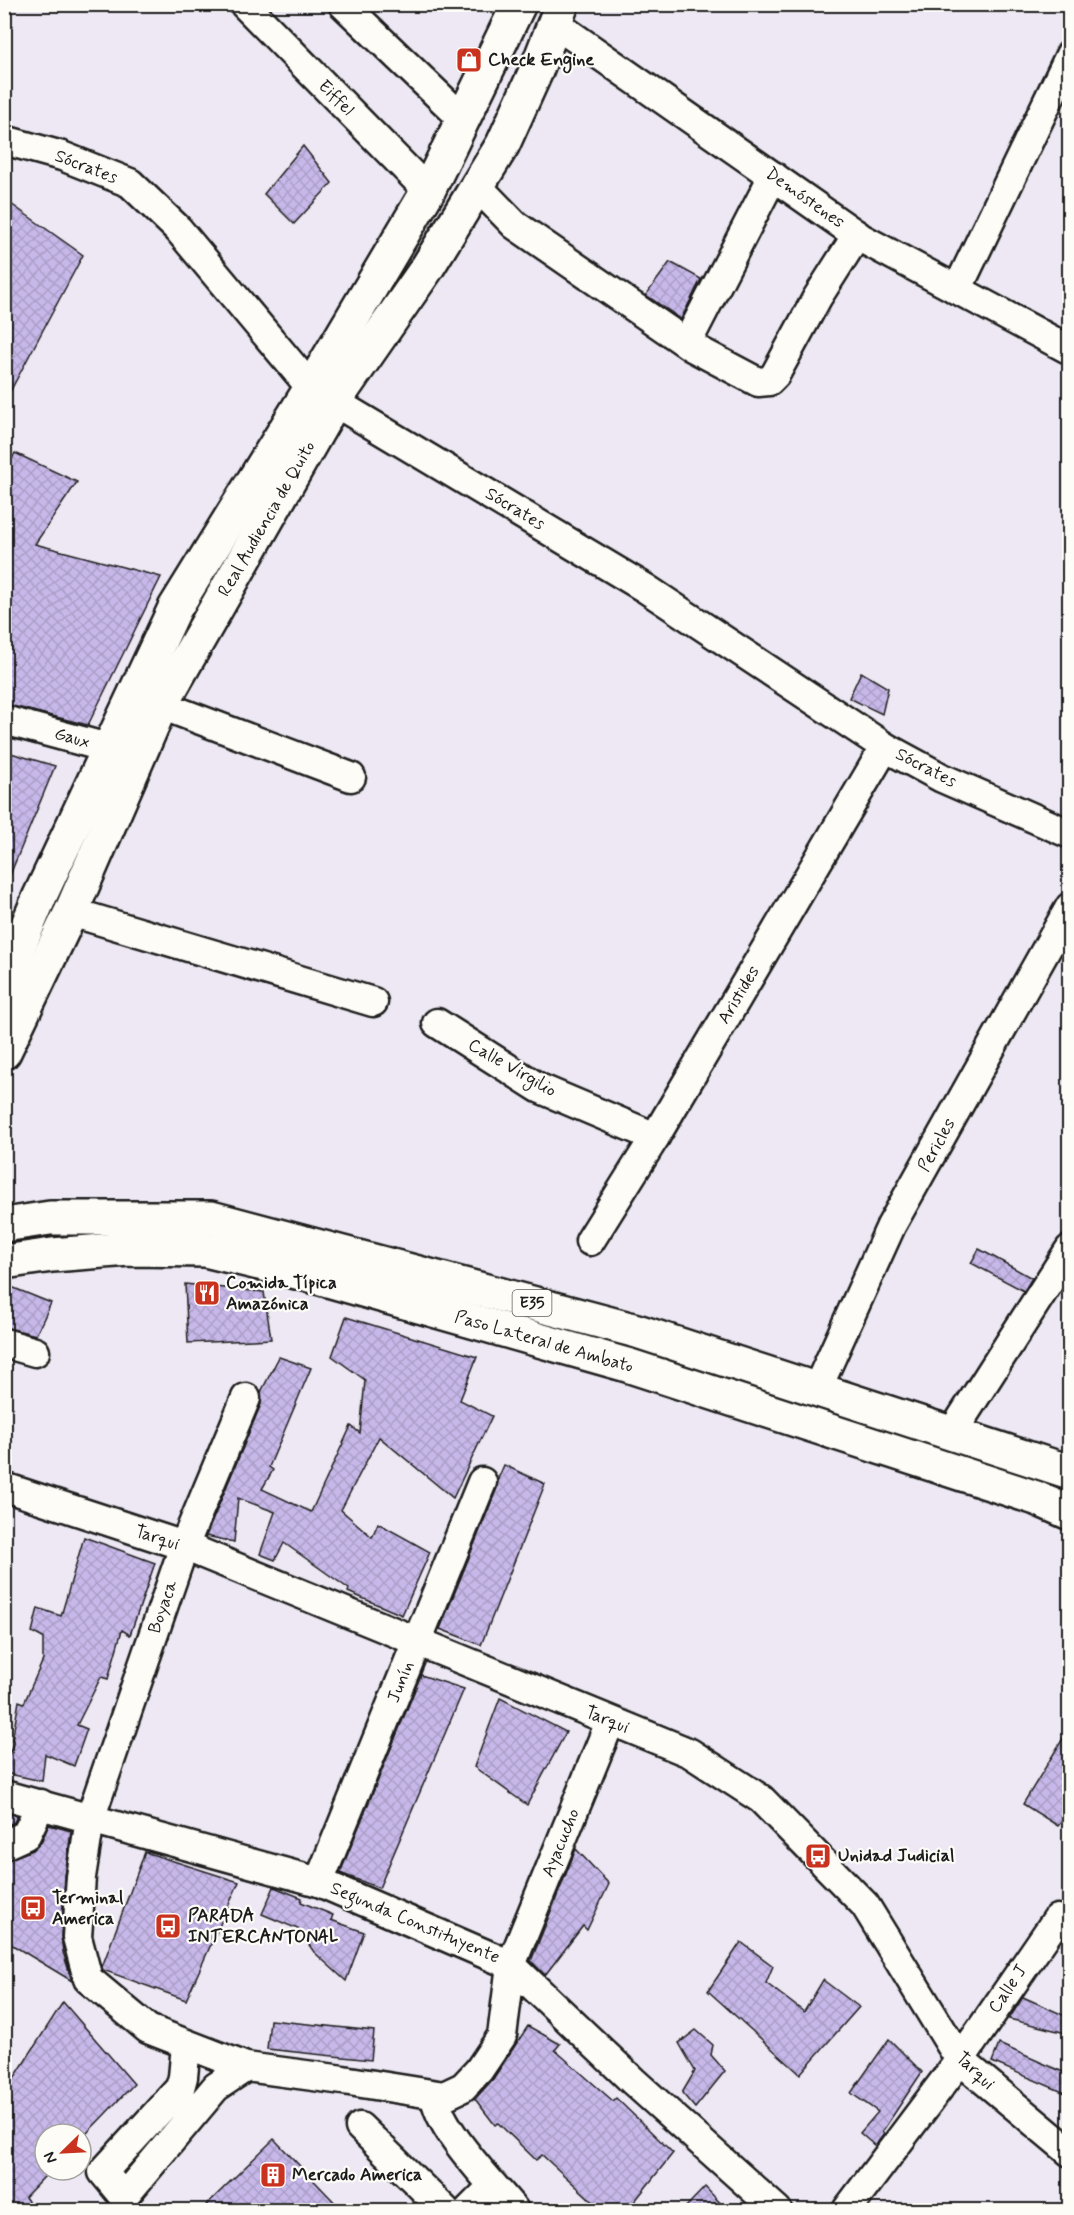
<svg xmlns="http://www.w3.org/2000/svg" width="1074" height="2215" viewBox="0 0 1074 2215" font-family="Mynerve,sans-serif">
<style>
.building{fill:url(#building-cross-hatch);stroke:#1c1c1c;stroke-width:1.5}
.lines{fill:none;stroke-linecap:round;stroke-linejoin:round}
.minor-casing{stroke:#1c1c1c;stroke-width:33}
.major-casing{stroke:#1c1c1c;stroke-width:38}
.highway-casing{stroke:#1c1c1c;stroke-width:38}
.minor{stroke:#fdfcf7;stroke-width:28}
.major{stroke:#fdfcf7;stroke-width:33}
.highway{stroke:#fdfcf7;stroke-width:33}
.labels{text-anchor:middle;dominant-baseline:central;stroke-width:4.5;stroke-linejoin:round;paint-order:stroke}
.shield{fill:#fdfcf7;stroke:#605f5e;stroke-width:1.5}
.shield-label{font-size:16px;font-weight:bold;fill:#1c1c1c}
.poi-label{font-size:18px;font-weight:bold;fill:#1c1c1c;stroke:#fdfcf7;text-anchor:start}
.street-label{font-size:18px;fill:#1c1c1c;stroke:#fdfcf7}
</style>
<defs>
<pattern id="building-cross-hatch" width="8" height="8" patternUnits="userSpaceOnUse" patternTransform="scale(1.5)"><rect width="8" height="8" fill="#c7b8e9"/><path d="M0 0l8 8M0 8l8-8" fill="none" stroke="#aa9ec7"/></pattern>
</defs>
<rect width="100%" height="100%" fill="#ede8f3"/>
<filter id="ink" filterUnits="userSpaceOnUse"><feTurbulence type="fractalNoise" baseFrequency=".0167" numOctaves="2"/><feDisplacementMap in="SourceGraphic" scale="12" xChannelSelector="R" yChannelSelector="G"/><feConvolveMatrix kernelMatrix="1 2 1 2 8 2 1 2 1" color-interpolation-filters="sRGB"/></filter>
<g filter="url(#ink)">
<g class="building">
<polygon points="303,146 332,183 294,224 264,194"/>
<polygon points="4,199 83,255 4,403"/>
<polygon points="670,262 701,279 681,319 646,295"/>
<polygon points="15,453 77,482 35,544 161,577 88,725 4,704 4,475"/>
<polygon points="861,672 888,688 882,714 849,698"/>
<polygon points="4,751 55,766 5,887 4,887"/>
<polygon points="979,1249 1032,1278 1024,1291 971,1263"/>
<polygon points="4,1284 51,1303 36,1335 4,1327"/>
<polygon points="185,1284 264,1292 271,1339 188,1343"/>
<polygon points="346,1317 477,1357 460,1400 492,1416 453,1498 379,1437 341,1510 372,1537 378,1523 430,1552 402,1615 348,1592 349,1589 284,1543 275,1560 260,1554 275,1512 238,1498 234,1542 206,1536 261,1404 261,1392 279,1357 311,1368 269,1467 273,1470 262,1489 311,1512 351,1426 360,1433 365,1380 332,1356"/>
<polygon points="504,1465 545,1484 481,1645 440,1629 497,1488 498,1479"/>
<polygon points="84,1537 155,1563 130,1635 122,1630 108,1679 101,1677 77,1725 87,1729 74,1766 45,1754 42,1781 4,1773 4,1768 14,1741 12,1740 19,1701 24,1703 43,1660 43,1638 32,1632 38,1608 61,1616"/>
<polygon points="421,1675 464,1689 379,1888 340,1873"/>
<polygon points="500,1698 566,1732 527,1805 474,1767"/>
<polygon points="1070,1727 1070,1811 1058,1826 1023,1804"/>
<polygon points="4,1812 17,1816 14,1822 4,1827"/>
<polygon points="49,1825 71,1831 65,1876 61,1936 63,1952 72,1981 4,1940 4,1861 33,1850 41,1842"/>
<polygon points="576,1849 609,1884 587,1930 583,1926 545,1975 531,1961"/>
<polygon points="145,1852 239,1882 186,2000 103,1970 102,1967"/>
<polygon points="274,1887 302,1898 301,1902 333,1915 331,1920 364,1932 346,1981 314,1952 298,1929 262,1914"/>
<polygon points="741,1942 773,1966 766,1983 804,2012 823,1980 859,2007 800,2074 708,1991"/>
<polygon points="1023,1997 1070,2018 1070,2034 1009,2019"/>
<polygon points="63,2002 134,2084 86,2134 45,2134 45,2176 25,2197 35,2211 4,2211 4,2094"/>
<polygon points="270,2020 374,2031 371,2060 267,2049"/>
<polygon points="528,2026 560,2044 555,2050 613,2101 616,2098 673,2153 627,2211 603,2211 542,2155 536,2160 498,2123 495,2125 475,2099 493,2079"/>
<polygon points="696,2030 713,2045 711,2055 725,2071 695,2108 682,2093 695,2071 679,2043"/>
<polygon points="889,2039 922,2072 882,2132 884,2134 875,2146 860,2133 878,2112 851,2093"/>
<polygon points="999,2044 1070,2075 1070,2095 992,2062"/>
<polygon points="274,2139 343,2211 200,2211"/>
<polygon points="705,2187 728,2211 682,2211"/>
</g>
<g class="lines">
<defs>
<g id="minor">
<polyline points="244,4 428,191"/>
<polyline points="343,4 464,120"/>
<polyline points="554,23 861,238 1070,350"/>
<polyline points="4,140 62,156 130,183 178,229 311,388 645,588 885,747 942,778 1070,834"/>
<polyline points="478,187 515,225 692,347 758,382 769,381 775,375 817,298 857,235"/>
<polyline points="957,290 1070,55"/>
<polyline points="687,343 773,176"/>
<polyline points="140,697 351,777"/>
<polyline points="4,720 130,754"/>
<polyline points="71,912 373,1002"/>
<polyline points="437,1023 539,1088 655,1137"/>
<polyline points="590,1241 655,1137 885,747"/>
<polyline points="4,1343 35,1352"/>
<polyline points="817,1389 891,1226 1070,907"/>
<polyline points="246,1398 184,1546 90,1819 81,1877 77,1937 88,1979 148,2029 246,2067 343,2080 444,2096 463,2087 479,2070 502,2036 511,1965 610,1722"/>
<polyline points="952,1433 1070,1249"/>
<polyline points="4,1487 184,1546 690,1753 761,1799 865,1905 960,2060 1070,2152"/>
<polyline points="4,1795 319,1882 511,1965 633,2081 777,2210"/>
<polyline points="4,1845 26,1835 41,1804"/>
<polyline points="319,1882 482,1482"/>
<polyline points="186,2045 183,2077 180,2088 103,2172 122,2195 127,2193 216,2087 246,2067"/>
<path d="M435 2095C437 2128 493 2184 514 2210"/>
<polyline points="360,2127 445,2210"/>
<polyline points="469,2210 493,2186"/>
<polyline points="847,2210 960,2060 1057,1919"/>
</g>
<g id="major">
<polyline points="4,981 40,896 175,608 311,388 428,191 519,4"/>
<polyline points="4,1052 71,912 161,705 334,402 427,268 503,144 536,71 562,4"/>
</g>
<g id="highway">
<polyline points="4,1225 50,1218 211,1218 637,1331 1070,1472"/>
<polyline points="4,1262 52,1255 129,1249 205,1250 317,1277 627,1365 1036,1498 1070,1513"/>
</g>
</defs>
<use href="#minor" class="minor-casing"/>
<use href="#major" class="major-casing"/>
<use href="#highway" class="highway-casing"/>
<use href="#minor" class="minor"/>
<use href="#major" class="major"/>
<use href="#highway" class="highway"/>
</g>
</g>
<defs>
<symbol id="shop-square" viewBox="-11 -11 22 22"><rect x="-9" y="-9" width="18" height="18" rx="4" fill="#c8321e" stroke="#fdfcf7"/><path d="M-5-2.5h2.3a2.7 3.5 0 0 1 5.4 0H5L5.5 6h-11ZM-1.5-2.5h3a1.5 2.3 0 0 0-3 0Z" fill="#fff"/></symbol>
<symbol id="restaurant-square" viewBox="-11 -11 22 22"><rect x="-9" y="-9" width="18" height="18" rx="4" fill="#c8321e" stroke="#fdfcf7"/><path d="M-5-6h1v4h1v-4h1v4h1v-4h1v5L-1.5 .5V6h-2V.5L-5-1ZM5-6V6H3V1.5H1.5Q1.5-4 5-6Z" fill="#fff"/></symbol>
<symbol id="bus-square" viewBox="-11 -11 22 22"><rect x="-9" y="-9" width="18" height="18" rx="4" fill="#c8321e" stroke="#fdfcf7"/><path d="M-5-6H5V4H4V6H2V4H-2V6H-4V4H-5ZM-3.5-4V0h7V-4ZM-3.5 1.2v1.5H-2V1.2ZM2 1.2v1.5H3.5V1.2Z" fill="#fff"/></symbol>
<symbol id="building-square" viewBox="-11 -11 22 22"><rect x="-9" y="-9" width="18" height="18" rx="4" fill="#c8321e" stroke="#fdfcf7"/><path d="M-4-6H4V6H1V3H-1V6H-4ZM-2.5-4.3h1.7v1.8h-1.7ZM.8-4.3h1.7v1.8H.8ZM-2.5-1h1.7V.8h-1.7ZM.8-1h1.7V.8H.8Z" fill="#fff"/></symbol>
</defs>
<g fill-rule="evenodd">
<use href="#shop-square" x="454" y="45" width="30" height="30"/>
<use href="#restaurant-square" x="192" y="1278" width="30" height="30"/>
<use href="#bus-square" x="803" y="1841" width="30" height="30"/>
<use href="#bus-square" x="18" y="1893" width="30" height="30"/>
<use href="#bus-square" x="153" y="1911" width="30" height="30"/>
<use href="#building-square" x="258" y="2160" width="30" height="30"/>
</g>
<g class="labels">
<rect class="shield" x="512.5" y="1290" width="39" height="26" rx="4.5"/>
<g class="shield-label">
<text x="532" y="1303">E35</text>
</g>
<g class="poi-label">
<text x="488" y="60">Check Engine</text>
<text x="226" y="1283">Comida Típica<tspan x="226" dy="21">Amazónica</tspan></text>
<text x="838" y="1856">Unidad Judicial</text>
<text x="52" y="1898">Terminal<tspan x="52" dy="21">America</tspan></text>
<text x="188" y="1916">PARADA<tspan x="188" dy="21">INTERCANTONAL</tspan></text>
<text x="292" y="2175">Mercado America</text>
</g>
<g class="street-label">
<text transform="translate(336 98) rotate(45)">Eiffel</text>
<text transform="translate(86 167) rotate(21)">Sócrates</text>
<text transform="translate(805 198) rotate(35)">Demóstenes</text>
<text transform="translate(515 509) rotate(31)">Sócrates</text>
<text transform="translate(267 519) rotate(-60)">Real Audiencia de Quito</text>
<text transform="translate(72 738) rotate(15)">Gaux</text>
<text transform="translate(926 768) rotate(27)">Sócrates</text>
<text transform="translate(739 995) rotate(-59)">Aristides</text>
<text transform="translate(512 1068) rotate(30)">Calle Virgilio</text>
<text transform="translate(937 1145) rotate(-61)">Pericles</text>
<text transform="translate(544 1342) rotate(16)">Paso Lateral de Ambato</text>
<text transform="translate(157 1538) rotate(18)">Tarqui</text>
<text transform="translate(163 1607) rotate(-71)">Boyaca</text>
<text transform="translate(401 1682) rotate(-68)">Junín</text>
<text transform="translate(607 1720) rotate(22)">Tarqui</text>
<text transform="translate(561 1843) rotate(-68)">Ayacucho</text>
<text transform="translate(415 1923) rotate(23)">Segunda Constituyente</text>
<text transform="translate(1008 1989) rotate(-56)">Calle J</text>
<text transform="translate(975 2071) rotate(44)">Tarqui</text>
</g>
</g>
<rect width="1074" height="2215" fill="none" stroke="#fdfcf7" stroke-width="24"/>
<rect x="12" y="12" width="1050" height="2191" fill="none" stroke="#1c1c1c" stroke-width="2" filter="url(#ink)"/>
<g transform="translate(63 2152) rotate(246)"><circle r="28" fill="#fdfcf7" stroke="#a3a29f" stroke-width="1.5"/>
<path d="M0-4.5L10 22L0 15L-10 22Z" fill="#c8321e"/>
<text y="-9" font-size="16" font-weight="bold" text-anchor="middle" fill="#1c1c1c">N</text>
</g>
</svg>
